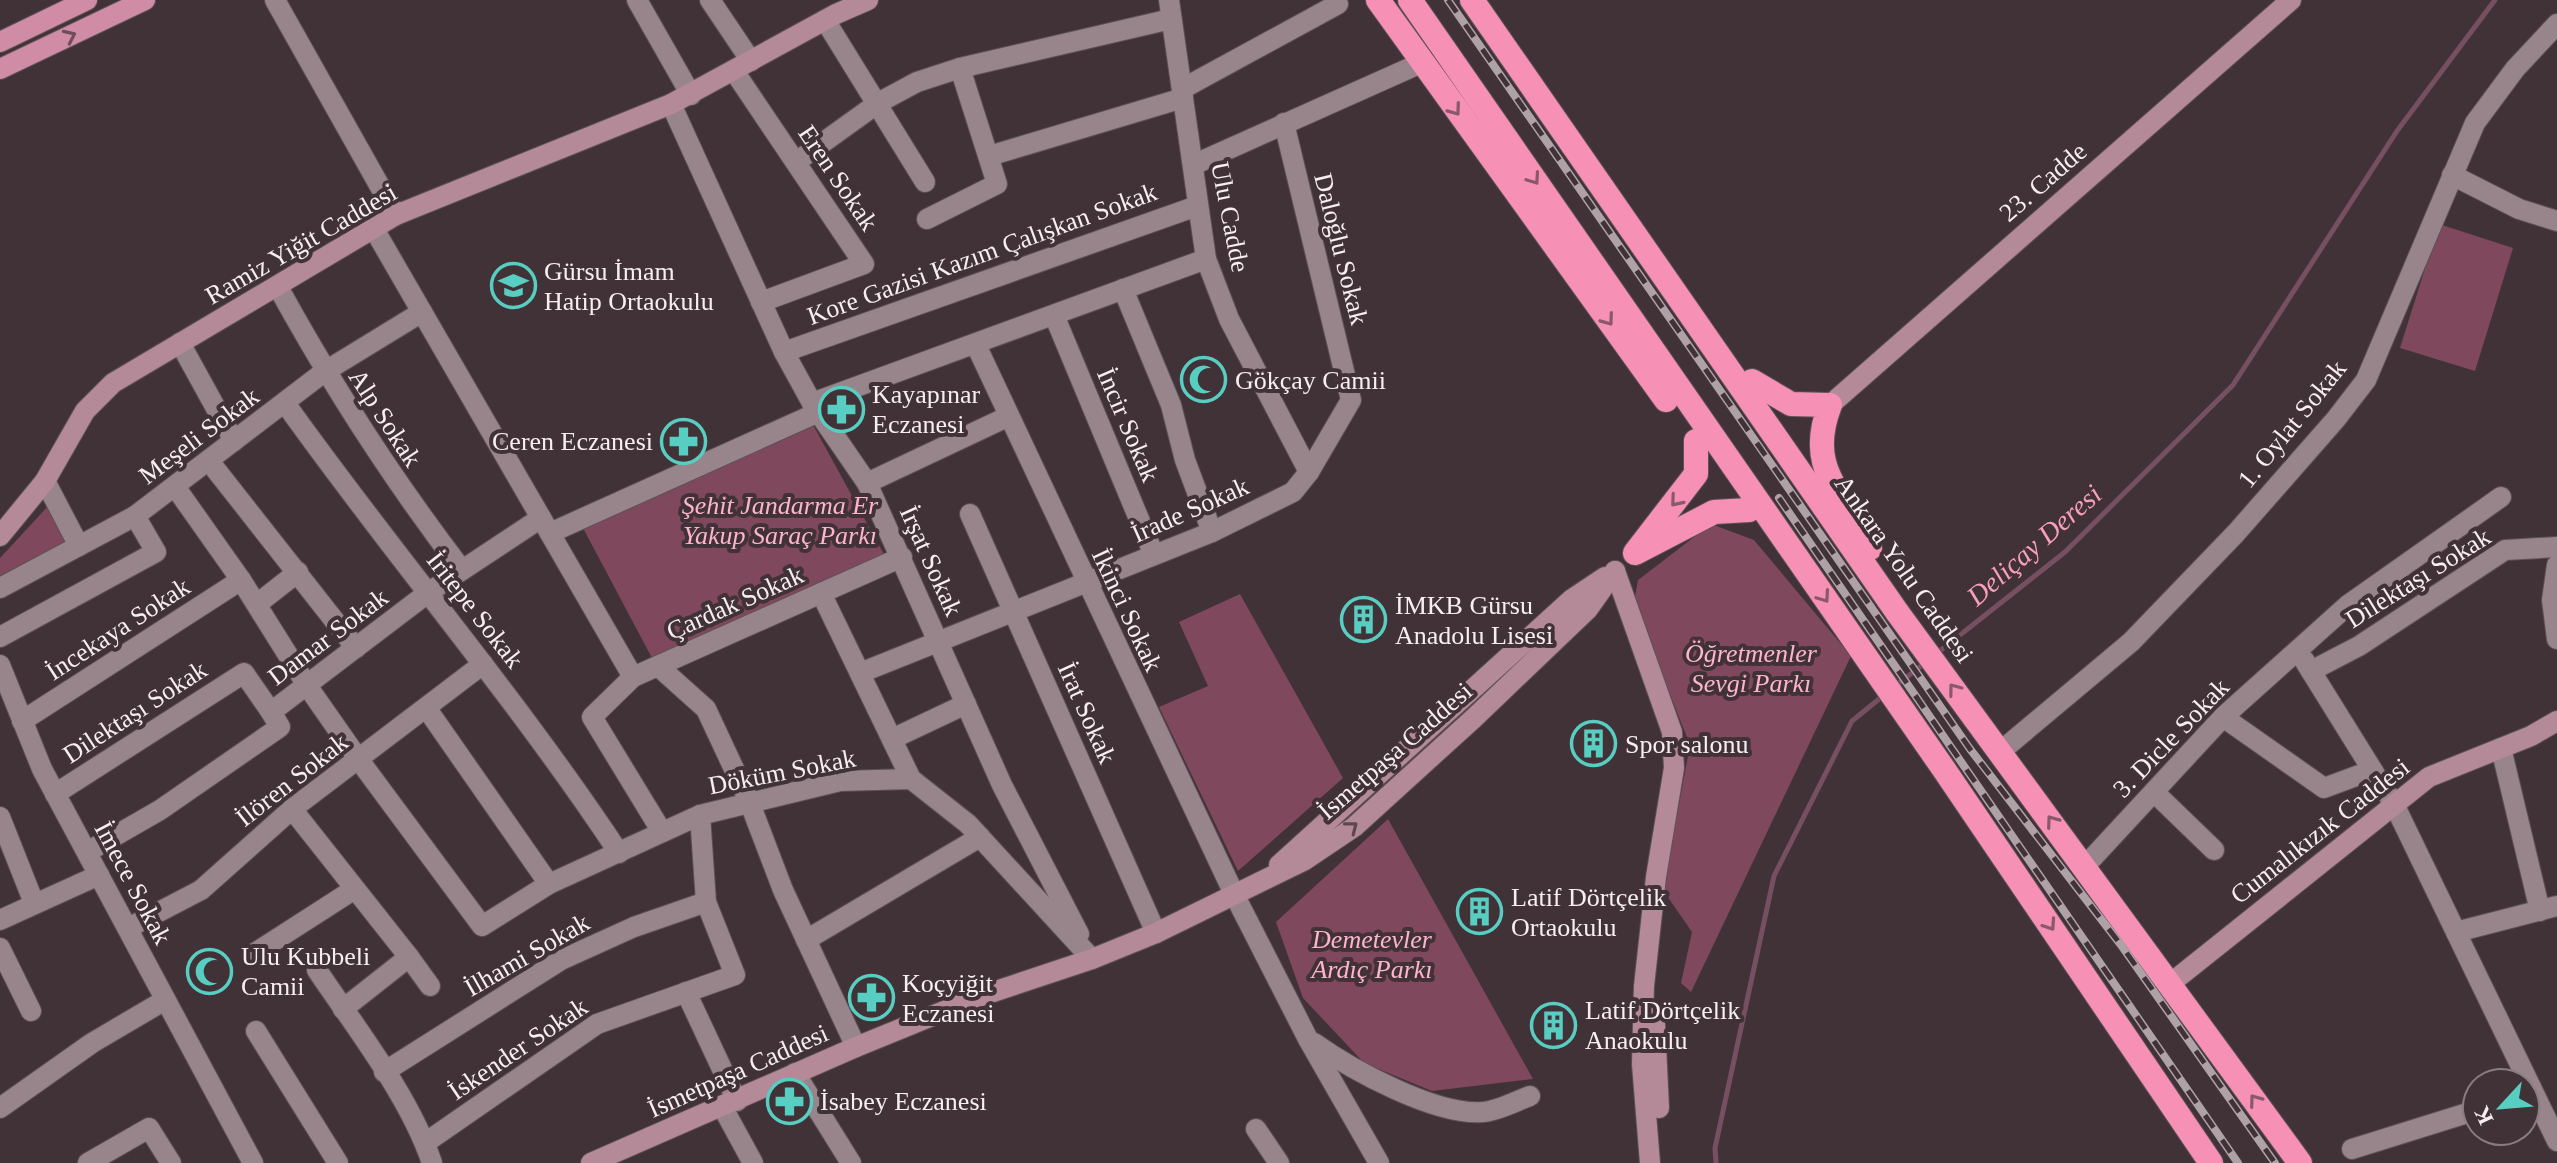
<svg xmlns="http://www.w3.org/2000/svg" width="2557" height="1163" viewBox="0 0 2557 1163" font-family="Georgia,serif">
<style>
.green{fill:#80485c}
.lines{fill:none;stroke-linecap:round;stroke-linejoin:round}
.stream{stroke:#765061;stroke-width:5}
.street-casing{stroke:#5d5155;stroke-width:22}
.secondary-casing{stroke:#5d5155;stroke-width:22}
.primary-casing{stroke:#5d5155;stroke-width:22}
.highway-casing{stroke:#5d5155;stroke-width:26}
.street{stroke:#97858b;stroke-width:20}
.secondary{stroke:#b48998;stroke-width:20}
.primary{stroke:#d08ca4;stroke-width:20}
.highway{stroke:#f691b5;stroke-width:24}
.rail-casing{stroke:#aea2a6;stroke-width:8}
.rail{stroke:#413237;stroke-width:5;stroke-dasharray:15;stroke-linecap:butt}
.oneway{stroke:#6c4d58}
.oneway2{stroke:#895869}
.oneway3{stroke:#5e484f}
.labels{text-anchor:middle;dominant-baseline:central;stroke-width:8;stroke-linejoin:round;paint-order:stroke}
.street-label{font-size:26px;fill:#f7eef1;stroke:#413237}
.poi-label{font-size:26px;fill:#f7eef1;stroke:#413237;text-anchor:start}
.park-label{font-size:26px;font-style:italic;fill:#fdb4cc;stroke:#413237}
.water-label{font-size:28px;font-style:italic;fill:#f89fbe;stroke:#413237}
</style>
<rect width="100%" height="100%" fill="#413237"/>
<g class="green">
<polygon points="2439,224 2513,248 2475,371 2400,348"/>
<polygon points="812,423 885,556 652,658 583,528"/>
<polygon points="50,504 71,544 0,579 0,558"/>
<polygon points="1711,524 1754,540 1851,656 1691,992 1681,983 1692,932 1663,890 1690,745 1634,603 1638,580"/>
<polygon points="1240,594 1343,778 1238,871 1159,707 1208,686 1179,622"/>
<polygon points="1388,819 1533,1079 1432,1091 1364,1063 1303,998 1276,922"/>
</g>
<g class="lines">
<g class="stream">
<polyline points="1936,654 2065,552 2233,385 2397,131 2495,0"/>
<polyline points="1895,686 1925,663"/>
<polyline points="1716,1163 1715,1148 1774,876 1852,721 1884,695"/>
</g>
<defs>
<g id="street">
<polyline points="275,0 396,215"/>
<polyline points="637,0 691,95"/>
<polyline points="710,0 751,61"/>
<polyline points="1169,0 1206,259 1229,319 1309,472"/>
<polyline points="825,20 925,182"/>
<polyline points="734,71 864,264 761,302"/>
<polyline points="1182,89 1338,4"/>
<polyline points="671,104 784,352 812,403 867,483 1002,785 1079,934"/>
<polyline points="989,156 1183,98"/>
<polyline points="796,162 878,103 917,82 960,68 1171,19"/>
<polyline points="1193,165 1421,63"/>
<polyline points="2452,175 2519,209 2557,221"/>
<polyline points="927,219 997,184 960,68"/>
<polyline points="374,229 633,677"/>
<path d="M278 287C333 387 393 480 462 570"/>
<polyline points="1123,289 1171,405 1185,460 1212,532"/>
<polyline points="1054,315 1154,555"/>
<polyline points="180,343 234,441"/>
<polyline points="976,345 1235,896 1308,1039 1379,1163"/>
<polyline points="784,352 1197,206"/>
<path d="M285 403C393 555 516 697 619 853"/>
<polyline points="812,403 1206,259"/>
<polyline points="209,461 356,648"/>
<polyline points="45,481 79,546"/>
<polyline points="867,483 1007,417"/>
<polyline points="176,488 241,580 308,687 359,760 482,926 549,884 700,815 840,781 911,779 968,824 1092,959"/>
<polyline points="970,514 1156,933"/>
<polyline points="550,533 819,412"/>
<polyline points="2557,565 2552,600 2557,639"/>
<polyline points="0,588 135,516 324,372 422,312"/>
<polyline points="821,593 911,779"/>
<polyline points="257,604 298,572"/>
<polyline points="0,637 156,552 135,516"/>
<polyline points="2304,660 2378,779"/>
<polyline points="0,665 42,769 253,1163"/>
<polyline points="658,666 706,709 749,801 783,890 856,1047"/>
<polyline points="2311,671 2359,646 2505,550 2557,547"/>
<polyline points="860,673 1212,532 1293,492 1309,472 1351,400 1284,123"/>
<polyline points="427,709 549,884"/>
<polyline points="2223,717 2324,788 2359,775 2378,779 2394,804 2557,1141"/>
<polyline points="22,721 241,580"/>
<polyline points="892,739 966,704"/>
<polyline points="2501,748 2540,911"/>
<polyline points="2001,751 2131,642 2236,533 2336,419 2366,380 2475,123 2515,69 2557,24"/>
<polyline points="2154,792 2214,850"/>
<polyline points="55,794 244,673 271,712"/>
<polyline points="292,809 409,957 343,1009"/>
<polyline points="0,817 34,903"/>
<polyline points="662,832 592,717 633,677 902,557"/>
<polyline points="87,852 160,810 280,727 271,712 429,592 541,518"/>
<polyline points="2085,866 2223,717 2348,605 2501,497"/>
<polyline points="0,920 99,875"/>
<polyline points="128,928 201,890 292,809 483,664"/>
<polyline points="2456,932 2557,906"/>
<polyline points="806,940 980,837"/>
<polyline points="0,948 31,1011"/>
<polyline points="255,953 353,890"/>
<polyline points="409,957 430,986"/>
<path d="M317 970C356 1028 410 1097 432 1163"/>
<polyline points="686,992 737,1101"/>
<polyline points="256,1031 338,1163"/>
<path d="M1314 1043C1352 1070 1436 1116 1483 1112 1498 1111 1516 1101 1530 1096"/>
<polyline points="384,1072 561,960 634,927 706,902"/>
<polyline points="795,1073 851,1163"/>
<polyline points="0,1108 92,1043 165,1000"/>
<polyline points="723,1108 753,1163"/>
<polyline points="1256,1129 1279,1163"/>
<polyline points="425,1143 597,1024 735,975 706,902 700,815"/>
<polyline points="2352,1149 2477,1110"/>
<polyline points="88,1163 149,1128 171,1163"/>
</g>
<g id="secondary">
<polyline points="1830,405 2291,0"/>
<polyline points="0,536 45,481 85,411 113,383 396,215 671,104 836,14 868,0"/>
<polyline points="1615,571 1672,732 1674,768 1656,877 1644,986 1642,1064 1650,1163"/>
<polyline points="1279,865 1572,599 1605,577"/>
<polyline points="2171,983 2429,777 2531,736 2557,721"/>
<polyline points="1655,1024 1659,1108"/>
<polyline points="591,1163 856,1047 981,996 1092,959 1156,933 1305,860 1354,827 1474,718 1588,609 1615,571"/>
</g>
<g id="primary">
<polyline points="0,42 87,0"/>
<polyline points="0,69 145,0"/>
</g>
<g id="highway">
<polyline points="1378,0 1666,400"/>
<polyline points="1410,0 1943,768 2211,1163"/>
<polyline points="1472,0 1897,612 2300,1163"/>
<path d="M1752 381 1791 404 1830 405C1804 472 1846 492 1870 548"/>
<polyline points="1637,552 1714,512 1749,510"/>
<polyline points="1635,553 1696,474 1696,441"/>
</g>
</defs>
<use href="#street" class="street-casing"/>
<use href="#secondary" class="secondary-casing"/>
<use href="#primary" class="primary-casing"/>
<use href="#highway" class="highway-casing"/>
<use href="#street" class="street"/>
<use href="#secondary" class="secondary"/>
<use href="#primary" class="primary"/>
<use href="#highway" class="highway"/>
<defs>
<g id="rail">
<polyline points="1448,0 1970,749 2121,945 2275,1163"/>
<polyline points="1779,498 2238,1163"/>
</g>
</defs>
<use href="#rail" class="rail-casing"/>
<use href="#rail" class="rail"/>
</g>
<defs><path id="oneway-chevron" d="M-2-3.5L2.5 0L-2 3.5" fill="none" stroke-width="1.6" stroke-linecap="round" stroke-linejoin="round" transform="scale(2)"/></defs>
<use class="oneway" href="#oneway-chevron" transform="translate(70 36) rotate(-25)"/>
<g class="oneway2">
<use href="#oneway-chevron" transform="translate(1455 110) rotate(54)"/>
<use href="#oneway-chevron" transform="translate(1534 179) rotate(55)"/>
<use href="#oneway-chevron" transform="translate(1608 320) rotate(54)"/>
<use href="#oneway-chevron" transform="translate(1676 501) rotate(130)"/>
<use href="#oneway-chevron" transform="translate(1824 597) rotate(55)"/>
<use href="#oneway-chevron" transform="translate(1954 689) rotate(-127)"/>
<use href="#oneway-chevron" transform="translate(2052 821) rotate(-126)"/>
<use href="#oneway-chevron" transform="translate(2050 925) rotate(56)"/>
<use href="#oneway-chevron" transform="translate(2255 1100) rotate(-126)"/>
</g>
<use class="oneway3" href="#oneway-chevron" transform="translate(1352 827) rotate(-38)"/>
<defs>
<symbol id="school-ring" viewBox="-11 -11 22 22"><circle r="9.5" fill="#413237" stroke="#57cec1" stroke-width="1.5"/><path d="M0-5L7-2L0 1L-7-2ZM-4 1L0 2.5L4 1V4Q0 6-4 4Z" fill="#57cec1"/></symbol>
<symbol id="mosque-ring" viewBox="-11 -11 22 22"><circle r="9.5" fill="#413237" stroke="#57cec1" stroke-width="1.5"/><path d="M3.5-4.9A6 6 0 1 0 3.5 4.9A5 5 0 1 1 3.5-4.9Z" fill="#57cec1"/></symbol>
<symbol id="pharmacy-ring" viewBox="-11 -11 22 22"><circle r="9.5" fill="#413237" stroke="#57cec1" stroke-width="1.5"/><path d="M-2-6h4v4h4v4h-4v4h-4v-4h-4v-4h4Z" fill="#57cec1"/></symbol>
<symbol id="building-ring" viewBox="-11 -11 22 22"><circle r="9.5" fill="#413237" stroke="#57cec1" stroke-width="1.5"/><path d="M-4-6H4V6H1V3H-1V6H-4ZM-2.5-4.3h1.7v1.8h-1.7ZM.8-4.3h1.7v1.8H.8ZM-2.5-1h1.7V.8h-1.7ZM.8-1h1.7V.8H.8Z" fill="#57cec1"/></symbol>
</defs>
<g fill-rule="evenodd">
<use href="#school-ring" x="488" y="260" width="51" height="51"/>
<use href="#mosque-ring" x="1178" y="354" width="51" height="51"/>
<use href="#pharmacy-ring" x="816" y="384" width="51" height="51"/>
<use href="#pharmacy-ring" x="658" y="416" width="51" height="51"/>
<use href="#building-ring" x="1338" y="594" width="51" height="51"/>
<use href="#building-ring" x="1568" y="718" width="51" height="51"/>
<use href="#building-ring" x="1454" y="886" width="51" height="51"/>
<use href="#mosque-ring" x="184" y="946" width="51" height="51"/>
<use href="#pharmacy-ring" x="846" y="972" width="51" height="51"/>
<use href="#building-ring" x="1528" y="1000" width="51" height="51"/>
<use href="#pharmacy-ring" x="764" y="1076" width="51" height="51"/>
</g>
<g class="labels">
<g class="street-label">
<text transform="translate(838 178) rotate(56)">Eren Sokak</text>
<text transform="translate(2043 182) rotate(-41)">23. Cadde</text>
<text transform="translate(1230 217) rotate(79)">Ulu Cadde</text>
<text transform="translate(301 244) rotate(-30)">Ramiz Yiğit Caddesi</text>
<text transform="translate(1341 249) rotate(76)">Daloğlu Sokak</text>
<text transform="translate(982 254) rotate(-20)">Kore Gazisi Kazım Çalışkan Sokak</text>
<text transform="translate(385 418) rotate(57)">Alp Sokak</text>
<text transform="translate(2292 424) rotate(-51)">1. Oylat Sokak</text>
<text transform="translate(1128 425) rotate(67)">İncir Sokak</text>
<text transform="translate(199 436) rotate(-37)">Meşeli Sokak</text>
<text transform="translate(1190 510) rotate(-24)">İrade Sokak</text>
<text transform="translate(931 561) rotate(66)">İrşat Sokak</text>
<text transform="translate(1904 569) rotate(55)">Ankara Yolu Caddesi</text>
<text transform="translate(2418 578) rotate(-32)">Dilektaşı Sokak</text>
<text transform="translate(735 603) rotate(-24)">Çardak Sokak</text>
<text transform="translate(475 610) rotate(52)">İritepe Sokak</text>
<text transform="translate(1127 610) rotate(65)">İkinci Sokak</text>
<text transform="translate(118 629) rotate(-33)">İncekaya Sokak</text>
<text transform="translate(328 637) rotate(-37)">Damar Sokak</text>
<text transform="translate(135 712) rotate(-33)">Dilektaşı Sokak</text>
<text transform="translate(1087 713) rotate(66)">İrat Sokak</text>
<text transform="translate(2171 738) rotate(-46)">3. Dicle Sokak</text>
<text transform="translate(1395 751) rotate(-41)">İsmetpaşa Caddesi</text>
<text transform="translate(782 772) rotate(-11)">Döküm Sokak</text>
<text transform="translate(292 780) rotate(-38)">İlören Sokak</text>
<text transform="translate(2320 831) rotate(-38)">Cumalıkızık Caddesi</text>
<text transform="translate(133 883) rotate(62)">İmece Sokak</text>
<text transform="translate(527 955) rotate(-30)">İlhami Sokak</text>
<text transform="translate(518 1049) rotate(-34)">İskender Sokak</text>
<text transform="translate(738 1071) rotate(-24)">İsmetpaşa Caddesi</text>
</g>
<g class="poi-label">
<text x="544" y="271">Gürsu İmam<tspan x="544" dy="30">Hatip Ortaokulu</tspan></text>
<text x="1235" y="380">Gökçay Camii</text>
<text x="872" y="394">Kayapınar<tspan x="872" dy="30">Eczanesi</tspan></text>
<text x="653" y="441" text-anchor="end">Ceren Eczanesi</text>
<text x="1395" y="605">İMKB Gürsu<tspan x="1395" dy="30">Anadolu Lisesi</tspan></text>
<text x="1625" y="744">Spor salonu</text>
<text x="1511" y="897">Latif Dörtçelik<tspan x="1511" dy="30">Ortaokulu</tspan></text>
<text x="241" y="956">Ulu Kubbeli<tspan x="241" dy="30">Camii</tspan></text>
<text x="902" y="983">Koçyiğit<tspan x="902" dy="30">Eczanesi</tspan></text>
<text x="1585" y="1010">Latif Dörtçelik<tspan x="1585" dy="30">Anaokulu</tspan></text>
<text x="820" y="1101">İsabey Eczanesi</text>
</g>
<g class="park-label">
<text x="780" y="505">Şehit Jandarma Er<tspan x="780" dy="30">Yakup Saraç Parkı</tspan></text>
<text x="1751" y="653">Öğretmenler<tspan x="1751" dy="30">Sevgi Parkı</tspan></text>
<text x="1372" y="939">Demetevler<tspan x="1372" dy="30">Ardıç Parkı</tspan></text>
</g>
<g class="water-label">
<text transform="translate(2034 545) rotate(-41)">Deliçay Deresi</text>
</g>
</g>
<g transform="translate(2501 1107) rotate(244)"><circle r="38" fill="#413237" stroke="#8a7d81" stroke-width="2"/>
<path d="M0-6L14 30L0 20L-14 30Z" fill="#57cec1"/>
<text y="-12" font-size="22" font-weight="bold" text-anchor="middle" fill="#f7eef1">K</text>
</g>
</svg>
